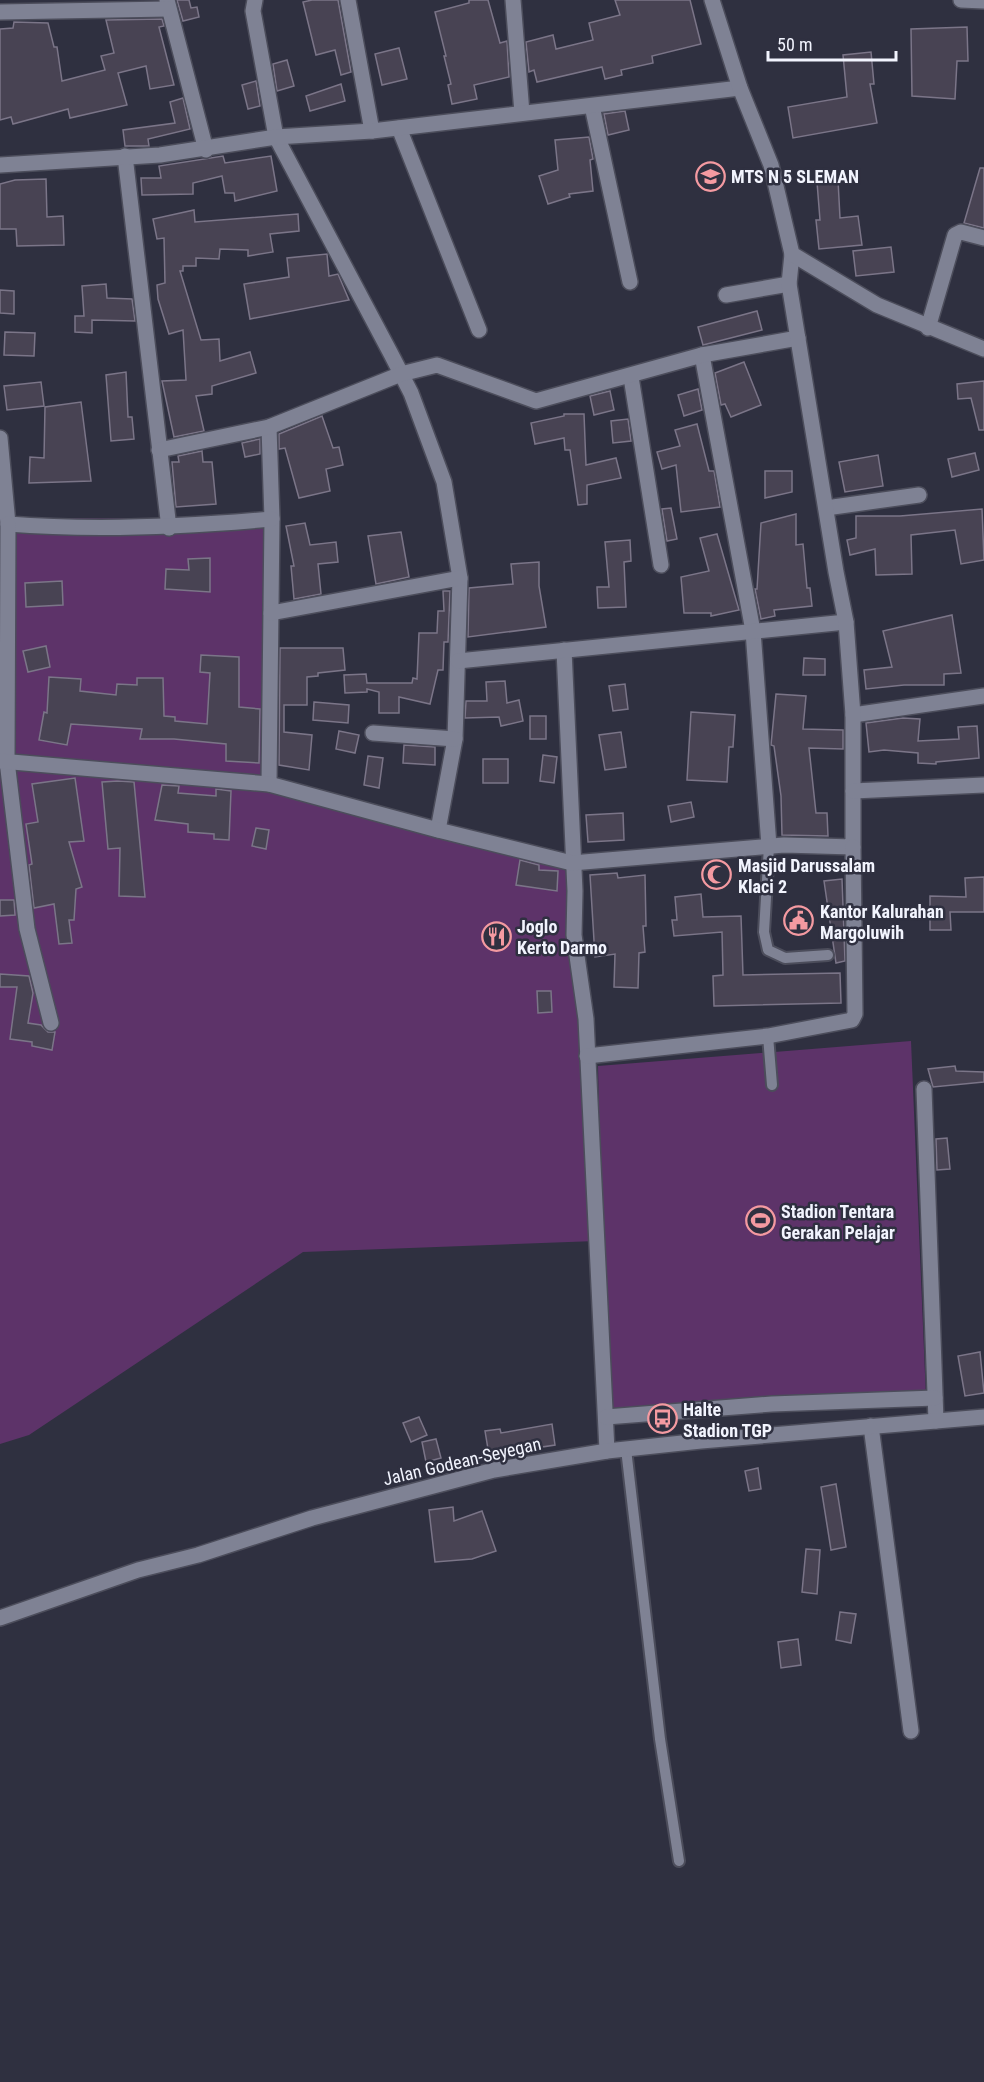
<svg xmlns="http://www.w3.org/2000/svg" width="984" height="2082" viewBox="0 0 984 2082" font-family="'Roboto Condensed',sans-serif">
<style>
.green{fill:#5d3369}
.building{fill:#484353;stroke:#7b7588;stroke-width:1.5}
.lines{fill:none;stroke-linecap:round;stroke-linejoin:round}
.service-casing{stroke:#4c4d5b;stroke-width:14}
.minor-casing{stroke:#4c4d5b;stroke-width:18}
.tertiary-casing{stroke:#4c4d5b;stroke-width:18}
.secondary-casing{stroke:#4c4d5b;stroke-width:18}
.service{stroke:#7f8294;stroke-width:10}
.minor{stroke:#7f8294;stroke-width:15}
.tertiary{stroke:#7f8294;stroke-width:15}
.secondary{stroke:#7f8294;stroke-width:15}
.labels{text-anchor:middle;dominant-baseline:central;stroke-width:5;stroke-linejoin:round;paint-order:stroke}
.poi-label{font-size:18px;font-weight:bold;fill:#f2f4fe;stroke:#2f3040;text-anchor:start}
.street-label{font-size:18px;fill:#f2f4fe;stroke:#2f3040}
</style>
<rect width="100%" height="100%" fill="#2f3040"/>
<g class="green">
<polygon points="6,518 272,519 269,784 572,863 596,1241 303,1252 29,1435 0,1444 0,761"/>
<polygon points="911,1041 926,1398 606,1417 598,1066"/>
</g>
<g class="building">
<polygon points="177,0 189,0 191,8 197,7 199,17 183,21"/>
<polygon points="312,0 338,0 351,72 341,75 335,50 316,55 303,2"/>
<polygon points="469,0 488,0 500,43 507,41 509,77 474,85 477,99 452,104 448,85 451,84 444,56 446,56 435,12 469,3"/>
<polygon points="615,0 690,0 701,44 652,56 653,63 621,70 622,75 605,79 602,67 537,82 534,70 529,72 526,42 553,35 556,49 593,40 589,23 620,15"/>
<polygon points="162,19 164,26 159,27 174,85 150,89 146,66 118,73 127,105 70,118 68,109 13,124 11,117 0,120 0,29 13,28 14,22 48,23 54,47 57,47 62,81 105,70 101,56 114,53 106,20"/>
<polygon points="967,27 968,61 957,61 955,99 912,96 911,29"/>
<polygon points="399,48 407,79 382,85 375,54"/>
<polygon points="871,52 874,84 870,84 877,123 793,138 788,107 847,97 843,55"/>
<polygon points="287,60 294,86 277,91 273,64"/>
<polygon points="256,81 260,106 248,109 242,85"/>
<polygon points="341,84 345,101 310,111 306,96"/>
<polygon points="183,98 190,129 148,139 149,146 125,146 123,130 175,123 170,102"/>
<polygon points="625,111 629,130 608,135 604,114"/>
<polygon points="589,137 593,159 590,160 593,191 569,194 570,197 548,204 539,176 558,170 555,140"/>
<polygon points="223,156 225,163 271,156 277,191 235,201 234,193 225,193 222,176 193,183 193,194 142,195 141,178 161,178 159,166"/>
<polygon points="980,168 984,168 984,228 964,223"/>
<polygon points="46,179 47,217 63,216 64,245 17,246 16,229 0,229 0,184 15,180"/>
<polygon points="838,180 840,218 858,216 862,245 819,249 816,220 820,220 817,182"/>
<polygon points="194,210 195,222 298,214 299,231 270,234 273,252 248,256 248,250 220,249 219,259 196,258 196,266 183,266 183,271 180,271 201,340 219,339 220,361 250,352 256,373 212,386 212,394 196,396 204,431 174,437 162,381 186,380 183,330 169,334 158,299 157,285 165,283 164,238 157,239 153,219"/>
<polygon points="891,247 894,272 856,276 853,251"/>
<polygon points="327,254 329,276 338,274 349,300 250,319 244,284 289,277 287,258"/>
<polygon points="106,284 107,298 132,299 135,321 92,320 92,333 75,332 75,316 84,316 82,286"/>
<polygon points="0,290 14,291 14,314 0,313"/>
<polygon points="757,311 762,330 703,345 698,327"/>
<polygon points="5,332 35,333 34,356 4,355"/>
<polygon points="744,362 761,405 731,417 725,404 721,405 715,373"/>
<polygon points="126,372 128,417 132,417 134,439 111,441 106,375"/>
<polygon points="984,381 984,430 979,430 971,398 958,399 957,384"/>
<polygon points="41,382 44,406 7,410 4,386"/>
<polygon points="698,389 702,410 684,416 678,395"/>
<polygon points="610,391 614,410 594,415 590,396"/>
<polygon points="81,402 91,481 29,483 30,457 44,458 45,407"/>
<polygon points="564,414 584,414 586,465 616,458 621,478 587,485 587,504 578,505 570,450 565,450 564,438 535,444 531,423 564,416"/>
<polygon points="322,416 333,448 339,447 343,465 326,469 330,491 299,498 285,448 279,449 279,434"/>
<polygon points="628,419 631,441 613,443 611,421"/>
<polygon points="697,424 709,471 714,471 720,507 681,512 676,465 662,469 657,452 680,446 675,430"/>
<polygon points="260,439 260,454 245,457 242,443"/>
<polygon points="202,451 203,462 212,462 216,504 176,507 172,462 179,462 178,456"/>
<polygon points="975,453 979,470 952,477 948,459"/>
<polygon points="878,455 883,486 845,492 839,462"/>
<polygon points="765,471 792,471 792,492 765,498"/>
<polygon points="671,508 677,539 667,541 662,509"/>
<polygon points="982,509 984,560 961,564 955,530 911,535 912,574 876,575 875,549 850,555 847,540 856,538 856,516 900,516"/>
<polygon points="796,514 796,545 803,544 807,588 810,588 812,606 774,610 775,616 761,619 755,589 757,589 761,523"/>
<polygon points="305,523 310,545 336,542 338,562 318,564 321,594 294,599 291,566 294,566 286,526"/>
<polygon points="401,532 409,577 376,584 368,536"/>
<polygon points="717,534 739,610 711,616 711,613 684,613 681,577 709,571 700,538"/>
<polygon points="630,540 631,561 624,562 626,607 598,608 597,587 609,587 605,542"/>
<polygon points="210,558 210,592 165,589 166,569 189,570 188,559"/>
<polygon points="539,562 539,586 546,627 468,637 469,588 513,584 511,564"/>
<polygon points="62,581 63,605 26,607 25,583"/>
<polygon points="443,591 450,591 448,642 444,642 443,670 438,670 430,704 399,697 399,713 379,713 379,692 367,689 367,692 345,693 344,675 366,674 367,683 412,683 413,678 417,679 419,633 437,633 438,611 444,611"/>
<polygon points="952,615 961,673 944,674 944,685 904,685 866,689 864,670 892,667 883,631"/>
<polygon points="46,646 50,667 28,672 23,651"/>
<polygon points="280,648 343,648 345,670 318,673 318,676 307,677 307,705 284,705 284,732 312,735 309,770 279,765"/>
<polygon points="201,655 239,657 239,707 260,709 259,763 226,761 226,744 174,739 140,739 142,729 71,724 67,745 39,740 44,712 47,713 49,677 81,679 80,691 116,695 117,684 137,685 137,678 163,678 164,716 175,717 175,721 207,724 210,673 200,672"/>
<polygon points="804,658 825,659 825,675 803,675"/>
<polygon points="505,681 507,703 519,700 523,721 501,726 499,717 465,718 466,701 487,701 486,682"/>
<polygon points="625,684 628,709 613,711 609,686"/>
<polygon points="776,694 806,696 803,729 843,730 843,749 809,748 816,813 827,813 828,836 782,835 781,796 774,746 771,745"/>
<polygon points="314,702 349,705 348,723 313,720"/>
<polygon points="691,712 735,715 733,747 729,747 727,782 687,780"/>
<rect x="530" y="716" width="16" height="23"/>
<polygon points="903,718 920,719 918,741 959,739 958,727 977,726 979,758 936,762 936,764 918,763 918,753 884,750 869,752 866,723"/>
<polygon points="339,731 359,735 355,753 336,749"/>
<polygon points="621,732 626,767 605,770 599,735"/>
<polygon points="404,745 435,747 435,765 403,763"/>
<polygon points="543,755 557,757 554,783 540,781"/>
<polygon points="368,756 383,758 379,788 364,785"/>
<rect x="483" y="759" width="25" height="24"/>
<polygon points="75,778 84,841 69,842 82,887 76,889 74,920 69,920 72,943 59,944 54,904 34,908 29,865 32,864 26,824 38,822 32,784"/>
<polygon points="118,781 134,782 145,897 119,896 120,848 108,849 102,782"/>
<polygon points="162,785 179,786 178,793 216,796 216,789 231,791 229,840 214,839 214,834 188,832 188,824 155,820"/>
<polygon points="691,802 694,817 671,822 668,806"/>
<polygon points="623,813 624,840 588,842 586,815"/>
<polygon points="256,828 269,830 266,849 252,846"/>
<polygon points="520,860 539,865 539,870 558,871 557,891 516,885"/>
<polygon points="617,873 618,878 645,875 646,926 643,926 645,952 639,953 638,988 614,987 615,954 595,957 590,875"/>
<polygon points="984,877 984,912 950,912 951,930 930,930 930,896 966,897 965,878"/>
<polygon points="842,879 845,961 836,963 824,881"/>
<polygon points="701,894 703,917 741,916 743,975 840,973 841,1003 714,1006 713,976 723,975 722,932 674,936 672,920 677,920 675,897"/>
<polygon points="0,900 14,900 15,915 0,916"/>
<polygon points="0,974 29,976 33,993 28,1023 41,1025 48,1032 55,1032 52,1050 32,1046 32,1042 10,1039 17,987 0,987"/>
<polygon points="537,991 551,991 552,1012 538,1013"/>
<polygon points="955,1066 956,1071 984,1072 984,1082 933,1087 928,1069"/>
<polygon points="947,1138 950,1169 937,1170 936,1139"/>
<polygon points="980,1352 984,1393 965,1396 958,1356"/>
<polygon points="419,1417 427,1435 411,1442 403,1423"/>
<polygon points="552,1424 555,1445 489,1455 485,1431 500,1429 501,1433"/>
<polygon points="436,1439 441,1458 426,1462 422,1442"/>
<polygon points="758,1468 761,1489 749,1491 745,1471"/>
<polygon points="836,1484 846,1547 831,1550 821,1487"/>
<polygon points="453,1507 454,1521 482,1511 496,1551 472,1559 435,1562 429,1510"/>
<polygon points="806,1549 820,1550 817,1594 802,1592"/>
<polygon points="840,1612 856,1614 851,1643 836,1640"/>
<polygon points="798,1639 801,1665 781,1668 778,1642"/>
</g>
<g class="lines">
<defs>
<g id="service">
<polyline points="769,846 764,932 768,950 785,958 828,955"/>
<polyline points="768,1036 772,1085"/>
<polyline points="626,1449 660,1739 679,1861"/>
</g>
<g id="minor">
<polyline points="167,0 206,150"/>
<polyline points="255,0 253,11 276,137 391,354 411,393 444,482 460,578 455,739 438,830"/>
<polyline points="348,0 372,131"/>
<polyline points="513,0 522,113"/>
<polyline points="961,0 984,1"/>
<polyline points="0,12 168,9"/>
<polyline points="592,106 630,282"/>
<polyline points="399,128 479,330"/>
<polyline points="125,156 169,528"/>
<polyline points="0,165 160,155 276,137 372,131 740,88"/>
<polyline points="726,295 789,284"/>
<polyline points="928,328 955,235 961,232 984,238"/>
<polyline points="702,355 753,631 769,846"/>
<polyline points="631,377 661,565"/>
<polyline points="269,427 272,519 269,784"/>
<path d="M0 438 8 524C97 531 184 527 272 519"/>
<polyline points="159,450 269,427 401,374 437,365 536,401 702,355 798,338"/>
<polyline points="826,508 919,495"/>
<polyline points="8,524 7,761 27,929 51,1023"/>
<polyline points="271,613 460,578"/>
<polyline points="564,650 575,891 574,935 586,1019 607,1451"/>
<polyline points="458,661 846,622"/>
<polyline points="853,715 984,696"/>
<polyline points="373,733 455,739"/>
<polyline points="0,761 269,784 438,830 572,863 784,845 853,847 853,715 846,622 836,572 789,284 792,254"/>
<polyline points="853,791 984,785"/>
<polyline points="587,1056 768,1036 852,1020 855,1014 853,847"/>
<polyline points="924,1089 936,1421"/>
<polyline points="606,1417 772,1404 935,1398"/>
<polyline points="871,1426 911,1731"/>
</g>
<polyline id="tertiary" points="712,0 740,88 771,165 792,254 877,305 984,349"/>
<polyline id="secondary" points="0,1618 138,1570 198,1555 312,1518 494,1470 607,1451 701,1441 984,1417"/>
</defs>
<use href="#service" class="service-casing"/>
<use href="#minor" class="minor-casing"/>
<use href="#tertiary" class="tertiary-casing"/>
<use href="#secondary" class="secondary-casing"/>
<use href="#service" class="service"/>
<use href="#minor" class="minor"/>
<use href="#tertiary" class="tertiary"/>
<use href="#secondary" class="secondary"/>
</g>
<defs>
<symbol id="school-ring" viewBox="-11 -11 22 22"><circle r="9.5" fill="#2f3040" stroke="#f49aa1" stroke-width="1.5"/><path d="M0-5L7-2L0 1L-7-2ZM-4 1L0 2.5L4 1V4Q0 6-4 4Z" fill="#f49aa1"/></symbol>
<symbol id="mosque-ring" viewBox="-11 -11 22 22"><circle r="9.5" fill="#2f3040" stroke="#f49aa1" stroke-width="1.5"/><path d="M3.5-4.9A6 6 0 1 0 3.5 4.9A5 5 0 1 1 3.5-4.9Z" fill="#f49aa1"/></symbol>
<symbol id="civic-ring" viewBox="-11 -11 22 22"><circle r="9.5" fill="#2f3040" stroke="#f49aa1" stroke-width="1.5"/><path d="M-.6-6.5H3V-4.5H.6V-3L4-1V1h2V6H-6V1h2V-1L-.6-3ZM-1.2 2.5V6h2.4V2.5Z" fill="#f49aa1"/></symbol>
<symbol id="restaurant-ring" viewBox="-11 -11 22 22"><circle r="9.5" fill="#2f3040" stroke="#f49aa1" stroke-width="1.5"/><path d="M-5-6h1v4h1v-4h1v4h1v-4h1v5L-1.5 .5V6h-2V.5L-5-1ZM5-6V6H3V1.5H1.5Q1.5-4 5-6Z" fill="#f49aa1"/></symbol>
<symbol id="stadium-ring" viewBox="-11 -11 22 22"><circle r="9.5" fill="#2f3040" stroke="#f49aa1" stroke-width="1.5"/><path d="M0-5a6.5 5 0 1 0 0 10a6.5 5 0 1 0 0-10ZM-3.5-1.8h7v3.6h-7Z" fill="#f49aa1"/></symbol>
<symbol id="bus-ring" viewBox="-11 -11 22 22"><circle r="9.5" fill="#2f3040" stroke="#f49aa1" stroke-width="1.5"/><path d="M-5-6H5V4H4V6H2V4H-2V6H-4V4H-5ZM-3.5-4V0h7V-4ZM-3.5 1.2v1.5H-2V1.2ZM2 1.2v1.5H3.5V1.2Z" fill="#f49aa1"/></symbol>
</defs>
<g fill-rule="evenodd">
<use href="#school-ring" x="694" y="160" width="33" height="33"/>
<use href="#mosque-ring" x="700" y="858" width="33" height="33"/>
<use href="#civic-ring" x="782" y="904" width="33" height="33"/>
<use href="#restaurant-ring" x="480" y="920" width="33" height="33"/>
<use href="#stadium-ring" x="744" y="1204" width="33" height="33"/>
<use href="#bus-ring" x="646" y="1402" width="33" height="33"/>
</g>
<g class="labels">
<g class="poi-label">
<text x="731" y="176">MTS N 5 SLEMAN</text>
<text x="738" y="865">Masjid Darussalam<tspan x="738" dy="21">Klaci 2</tspan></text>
<text x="820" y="911">Kantor Kalurahan<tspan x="820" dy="21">Margoluwih</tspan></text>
<text x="517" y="926">Joglo<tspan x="517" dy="21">Kerto Darmo</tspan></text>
<text x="781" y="1211">Stadion Tentara<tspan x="781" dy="21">Gerakan Pelajar</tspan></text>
<text x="683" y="1409">Halte<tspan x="683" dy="21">Stadion TGP</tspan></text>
</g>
<g class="street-label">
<text transform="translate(462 1461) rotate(-13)">Jalan Godean-Seyegan</text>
</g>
</g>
<path d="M768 51v9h128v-9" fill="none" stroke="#f2f4fe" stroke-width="3"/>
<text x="777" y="51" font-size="18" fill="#f2f4fe" stroke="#2f3040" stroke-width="4.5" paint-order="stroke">50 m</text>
</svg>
